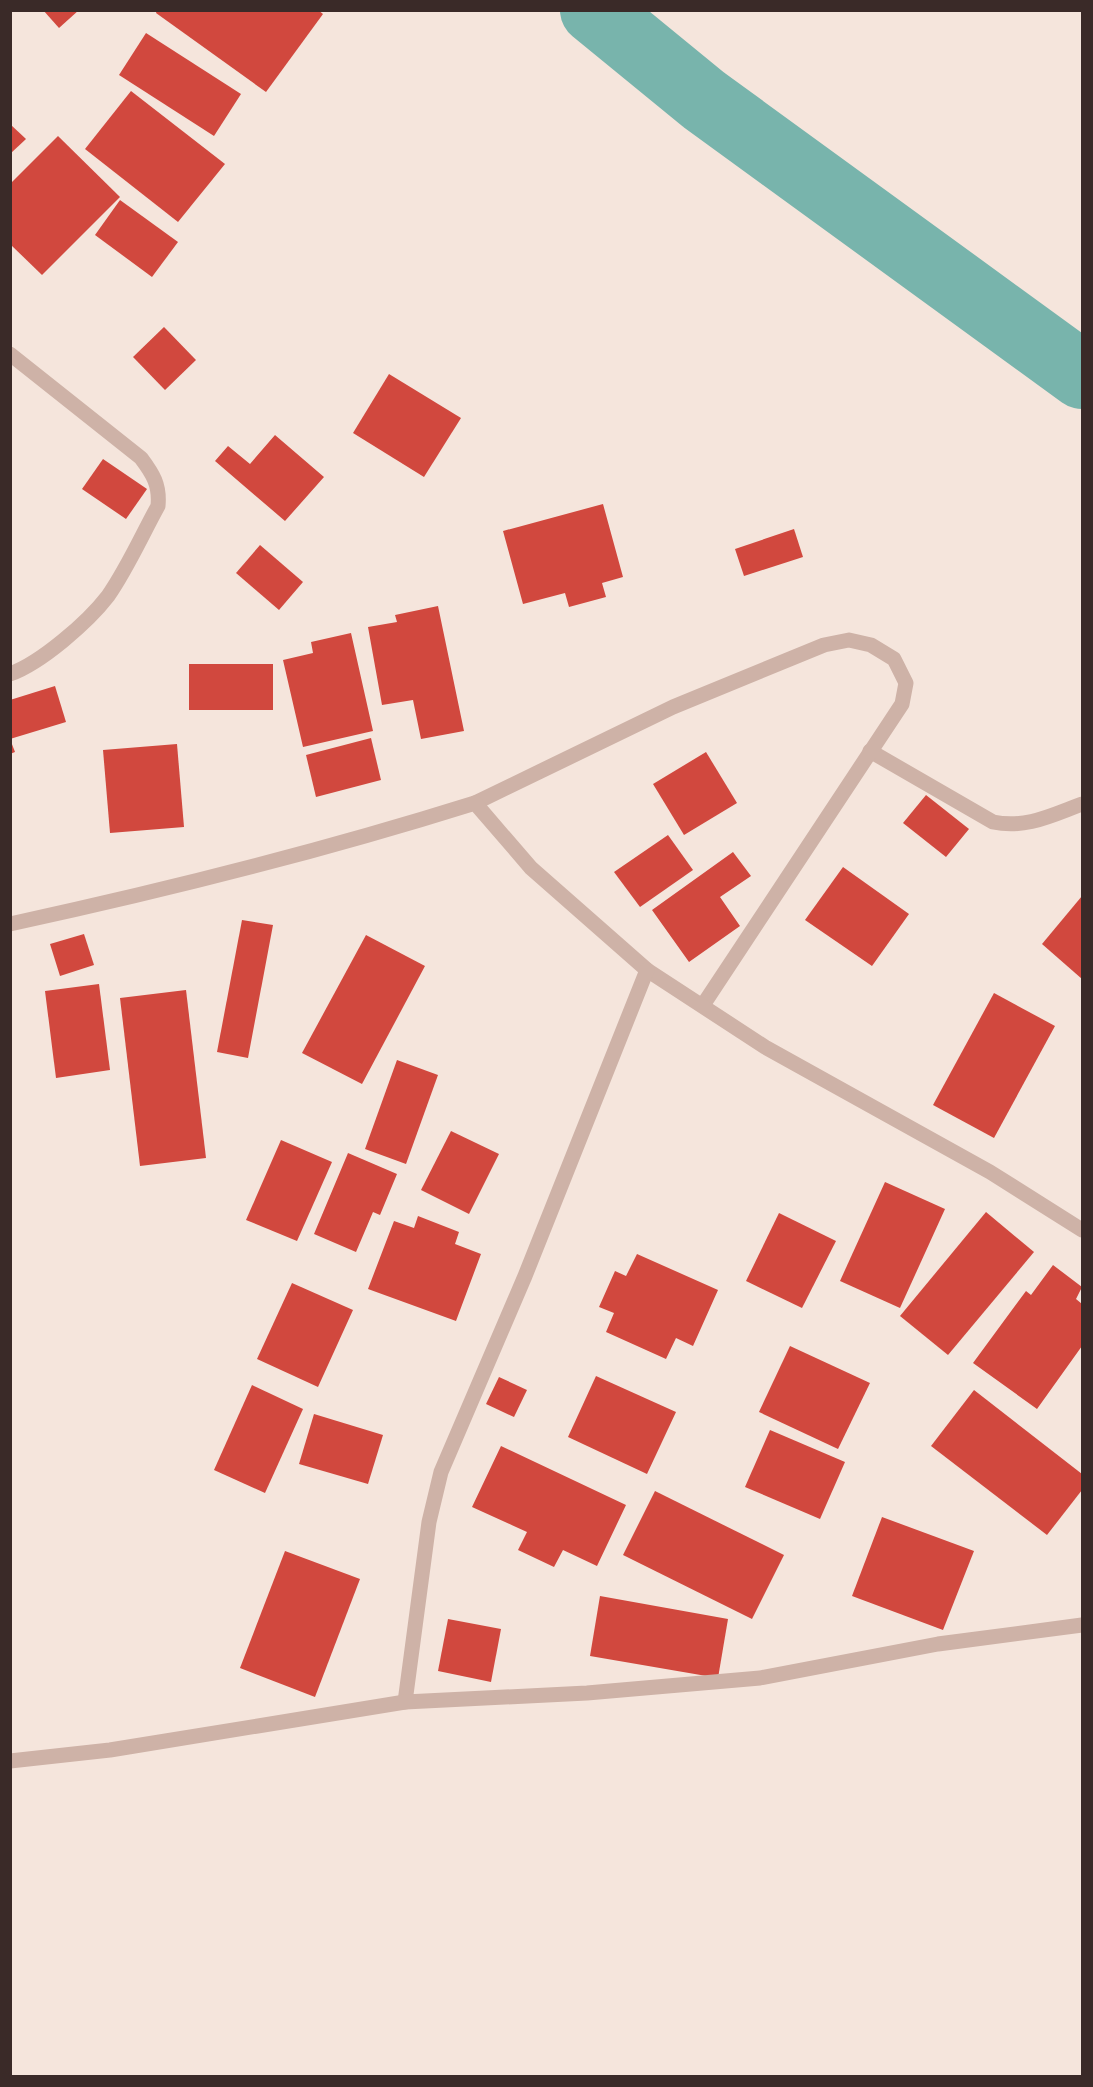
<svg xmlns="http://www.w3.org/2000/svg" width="1093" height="2087" viewBox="0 0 1093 2087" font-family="'Work Sans',sans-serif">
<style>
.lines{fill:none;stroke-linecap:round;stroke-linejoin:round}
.river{stroke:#78b4ac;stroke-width:68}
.building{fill:#d1483e}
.minor{stroke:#ceb2a7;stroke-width:15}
</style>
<rect width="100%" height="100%" fill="#f5e5dc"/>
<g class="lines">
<polyline class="river" points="594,10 704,100 1082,375"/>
</g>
<g class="building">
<polygon points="43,10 79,10 59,28"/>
<polygon points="157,10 318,10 323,14 266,92 156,13"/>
<polygon points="146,33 241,94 214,136 119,75"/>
<polygon points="131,91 225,164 178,222 85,149"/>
<polygon points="10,124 26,139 10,154"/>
<polygon points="58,136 120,197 42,275 10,244 10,184"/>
<polygon points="120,200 178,242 152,277 95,235"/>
<polygon points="164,327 196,360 165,390 133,357"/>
<polygon points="389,374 461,418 424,477 353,433"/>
<polygon points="275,435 324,477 285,521 215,461 228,446 250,464"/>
<polygon points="103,459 147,489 126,519 82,489"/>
<polygon points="603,504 623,577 602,583 606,597 569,607 565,593 523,604 503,531"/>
<polygon points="794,529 803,557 744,576 735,549"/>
<polygon points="260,545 303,582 279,610 236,573"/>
<polygon points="438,606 464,731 421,739 413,700 382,705 368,627 397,622 395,615"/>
<polygon points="351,633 373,731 303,747 283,660 313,653 311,642"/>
<rect x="189" y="664" width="84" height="46"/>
<polygon points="55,686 66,722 10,739 10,700"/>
<polygon points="371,738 381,780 316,797 306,755"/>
<polygon points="10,739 15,752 10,754"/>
<polygon points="177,744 184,827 110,833 103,750"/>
<polygon points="706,752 737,803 684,835 653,784"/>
<polygon points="926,795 969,829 946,857 903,823"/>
<polygon points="668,835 693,870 640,907 614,872"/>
<polygon points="733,852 751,876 720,897 740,926 689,962 652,910"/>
<polygon points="843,867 909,914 872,966 805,920"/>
<polygon points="1082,896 1082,979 1042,944"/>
<polygon points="242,920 273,925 248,1058 217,1052"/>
<polygon points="84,934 94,965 60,976 50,944"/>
<polygon points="366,935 425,966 362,1084 302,1053"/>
<polygon points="99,984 110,1070 56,1078 45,991"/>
<polygon points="186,990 206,1158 140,1166 120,998"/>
<polygon points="994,993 1055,1026 994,1138 933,1105"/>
<polygon points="397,1060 438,1075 406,1164 365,1149"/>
<polygon points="451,1131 499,1154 469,1214 421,1190"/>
<polygon points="281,1140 332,1162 297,1241 246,1220"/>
<polygon points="348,1153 397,1174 380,1215 373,1212 356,1252 314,1234"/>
<polygon points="885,1182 945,1209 900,1308 840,1281"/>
<polygon points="986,1212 1034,1252 948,1355 900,1316"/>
<polygon points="779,1213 836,1241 802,1308 746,1281"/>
<polygon points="418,1216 459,1232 455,1244 481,1254 456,1321 368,1289 394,1221 414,1228"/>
<polygon points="637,1254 718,1290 693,1346 676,1338 666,1359 606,1332 614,1313 599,1307 615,1271 626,1276"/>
<polygon points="1053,1265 1082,1287 1076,1299 1082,1304 1082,1346 1037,1409 973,1363 1026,1291 1031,1295"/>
<polygon points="292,1283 353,1310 318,1387 257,1359"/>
<polygon points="790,1346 870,1383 838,1449 759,1412"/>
<polygon points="596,1376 676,1412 647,1474 568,1437"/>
<polygon points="499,1377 527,1390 514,1417 486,1404"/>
<polygon points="252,1385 303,1409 265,1493 214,1470"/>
<polygon points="974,1390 1082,1474 1082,1490 1047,1535 931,1446"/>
<polygon points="314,1414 383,1435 368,1484 299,1464"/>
<polygon points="770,1430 845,1462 820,1519 745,1487"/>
<polygon points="501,1446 626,1505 597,1566 563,1550 554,1567 518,1550 527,1532 472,1507"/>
<polygon points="655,1491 784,1555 752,1619 623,1555"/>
<polygon points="882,1517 974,1551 943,1630 852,1596"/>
<polygon points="285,1551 360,1579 315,1697 240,1668"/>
<polygon points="600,1596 728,1619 718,1678 590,1656"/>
<polygon points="448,1619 501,1629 491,1682 438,1671"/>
</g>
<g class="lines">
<g class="minor">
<path d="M10 354 141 458C153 474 160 485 158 506 142 535 127 569 108 596 88 622 41 663 10 674"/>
<path d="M870 751 993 822C1026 829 1052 815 1082 804"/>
<polyline points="475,803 673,707 824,645 849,640 871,645 894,659 906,683 902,704 703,1005"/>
<path d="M10 924C167 890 322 851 475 803L531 868 647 970 765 1047 990 1172 1082 1230"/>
<polyline points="405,1702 429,1522 441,1472 525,1276 647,970"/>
<polyline points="10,1761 110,1750 405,1702 587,1693 760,1678 938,1644 1082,1625"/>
</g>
</g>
<rect width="1093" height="2087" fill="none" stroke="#3a2a28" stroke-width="24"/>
</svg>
